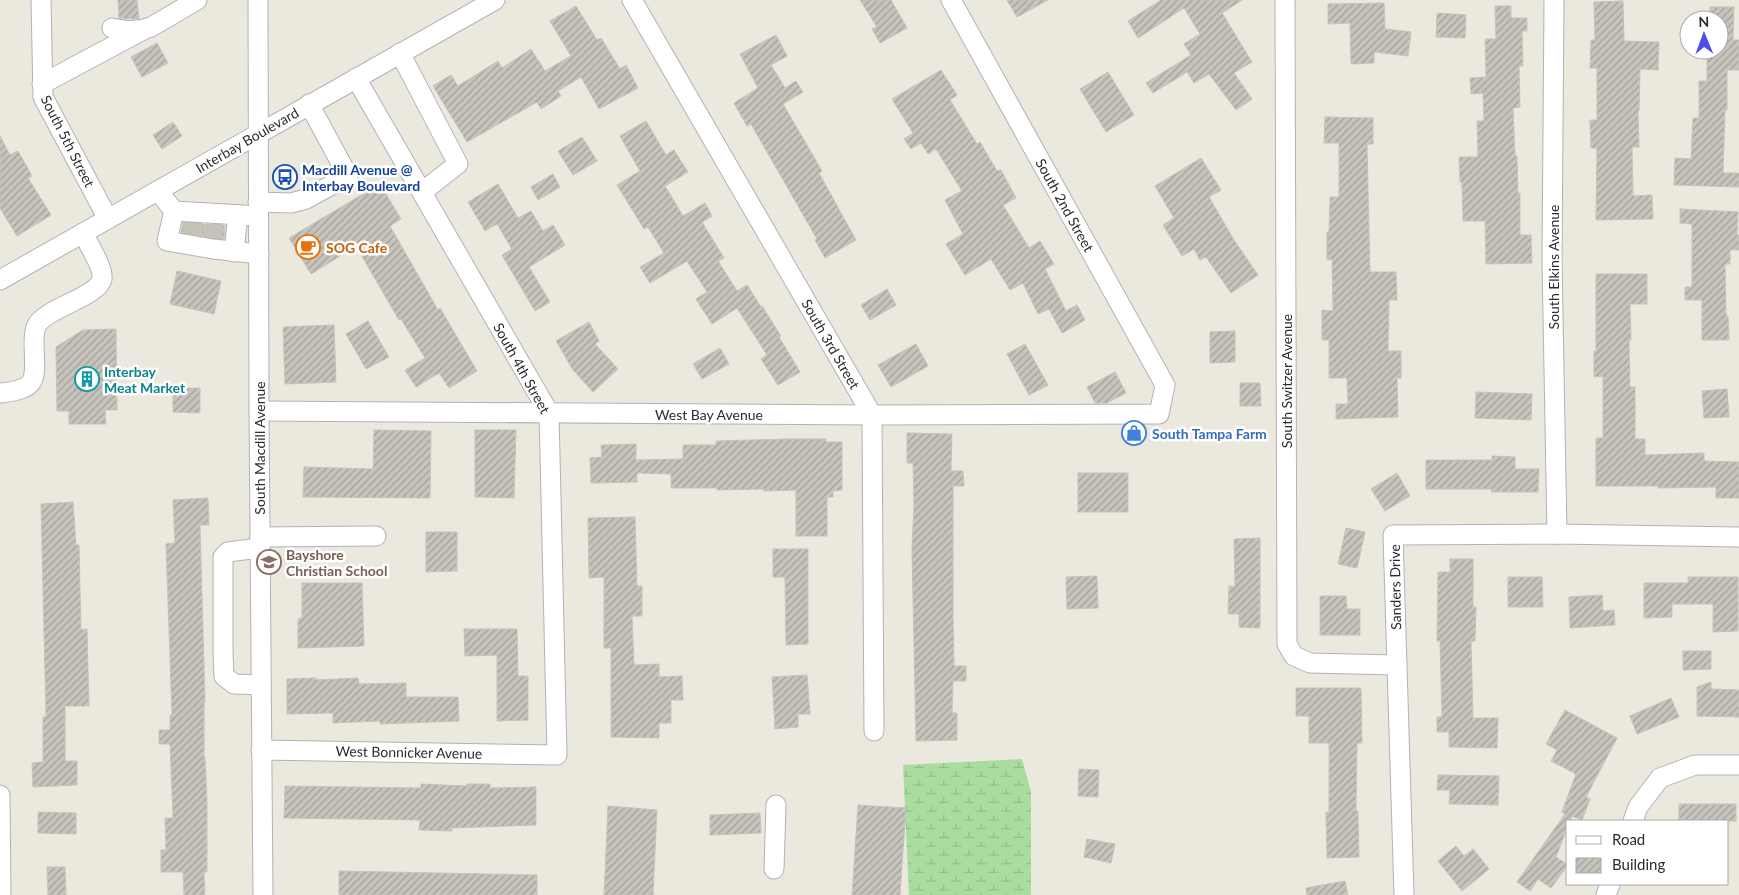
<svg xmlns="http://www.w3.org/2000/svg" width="1739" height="895" viewBox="0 0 1739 895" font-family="Lato,sans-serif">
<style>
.wetland{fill:url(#wetland-marsh)}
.building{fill:url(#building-hatch);stroke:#c6c4b8}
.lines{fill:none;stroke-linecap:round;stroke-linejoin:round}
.minor-tunnel{stroke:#c5c2ba;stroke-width:19;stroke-dasharray:19 9;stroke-linecap:butt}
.minor-casing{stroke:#b1b1bd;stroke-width:21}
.minor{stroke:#fff;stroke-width:19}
.labels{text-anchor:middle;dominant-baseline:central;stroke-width:5;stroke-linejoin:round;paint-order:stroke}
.street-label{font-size:14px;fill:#2b2b2b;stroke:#fff}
.transit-label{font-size:14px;font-weight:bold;fill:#164399;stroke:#fff;text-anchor:start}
.food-label{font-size:14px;font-weight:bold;fill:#c56008;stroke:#fff;text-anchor:start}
.culture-label{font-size:14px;font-weight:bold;fill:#0d838f;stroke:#fff;text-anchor:start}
.shop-label{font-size:14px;font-weight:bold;fill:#366cbe;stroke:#fff;text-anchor:start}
.education-label{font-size:14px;font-weight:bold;fill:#785e54;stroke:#fff;text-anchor:start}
</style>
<defs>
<pattern id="wetland-marsh" width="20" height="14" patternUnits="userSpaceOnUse" patternTransform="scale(1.25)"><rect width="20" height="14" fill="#a9dd9f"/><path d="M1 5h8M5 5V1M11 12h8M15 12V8" fill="none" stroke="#92be89"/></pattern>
<pattern id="building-hatch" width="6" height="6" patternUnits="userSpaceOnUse" patternTransform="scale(1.25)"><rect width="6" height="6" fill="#c7c4bd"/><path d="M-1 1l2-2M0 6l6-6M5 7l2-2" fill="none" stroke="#a29f9a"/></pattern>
</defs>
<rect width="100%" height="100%" fill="#ebe8de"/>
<polygon class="wetland" points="1022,759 1031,792 1031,895 909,895 903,765"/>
<g class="building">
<polygon points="118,0 137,0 139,19 119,18"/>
<polygon points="860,0 891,0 907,28 880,43 872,29 877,27"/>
<polygon points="1007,0 1048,0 1017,17"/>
<polygon points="1161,0 1242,0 1222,13 1252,62 1234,73 1252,99 1236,110 1209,74 1194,83 1187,72 1153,93 1146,83 1191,55 1184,44 1200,34 1184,8 1138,38 1128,21"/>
<polygon points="1623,1 1624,41 1659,42 1658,70 1640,69 1639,111 1638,111 1639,147 1632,147 1633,196 1652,195 1653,219 1596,220 1597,148 1591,148 1590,120 1597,120 1597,68 1590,68 1591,40 1595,40 1594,2"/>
<polygon points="1384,3 1385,29 1411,32 1408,56 1374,52 1374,63 1351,64 1350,23 1328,24 1328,4"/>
<polygon points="576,6 597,40 601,38 620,69 626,65 638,88 599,109 581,77 558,91 561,96 541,109 537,102 467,142 433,86 451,75 458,86 498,61 502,68 531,49 545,71 571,56 550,21"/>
<polygon points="1495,6 1511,6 1511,18 1527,18 1527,31 1522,31 1523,66 1519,66 1520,107 1513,108 1515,156 1517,156 1518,193 1520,193 1520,235 1531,235 1532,263 1486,264 1485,221 1463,221 1462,182 1460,182 1459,157 1478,157 1477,121 1484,121 1483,93 1471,94 1470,78 1486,77 1485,39 1496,39"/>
<polygon points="1710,7 1734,7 1733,40 1739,40 1739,70 1727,70 1727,110 1725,110 1723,173 1739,173 1739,187 1674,185 1675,158 1691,159 1693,118 1699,118 1699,81 1707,81 1707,50 1719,50 1719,20 1709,20"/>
<polygon points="1437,13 1466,15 1465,38 1436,37"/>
<polygon points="776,35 787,56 771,65 785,88 796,81 803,92 783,104 822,171 819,173 856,240 825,258 815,240 817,239 751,124 747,126 734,103 758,88 740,54"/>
<polygon points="157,43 168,63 142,77 131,57"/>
<polygon points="941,70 957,95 950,100 977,144 980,142 997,171 1001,170 1016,198 1003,205 1029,248 1040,241 1054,264 1045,269 1066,311 1077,305 1085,320 1062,333 1049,309 1038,314 1023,283 1010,290 991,259 965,275 946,244 963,234 945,200 962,191 936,149 928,154 921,143 911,149 904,139 913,133 892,99"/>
<polygon points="1108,72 1134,115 1106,132 1080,89"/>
<polygon points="1325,117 1373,118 1373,144 1367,144 1370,272 1396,272 1397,300 1389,300 1388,351 1401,351 1401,378 1397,378 1398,417 1336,419 1336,404 1348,404 1347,378 1329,378 1329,340 1322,340 1322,310 1333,311 1332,259 1327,260 1327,232 1329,232 1330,197 1339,197 1339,143 1324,143"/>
<polygon points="646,121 666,155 674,150 688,172 665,186 683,216 705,203 712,216 702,222 724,258 718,261 737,291 747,285 761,307 762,306 781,336 779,337 800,372 778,385 761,359 767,355 737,308 712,324 696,299 707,292 687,261 650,283 640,267 664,253 648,227 644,229 617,185 640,171 620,136"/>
<polygon points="173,122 182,136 162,149 153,135"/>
<polygon points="0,136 10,155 18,151 32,176 28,178 51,215 17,236 0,208"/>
<polygon points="582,137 597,161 573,175 558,151"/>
<polygon points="1201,158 1221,190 1209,197 1234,240 1258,275 1231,293 1206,257 1200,260 1194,249 1182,256 1163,225 1174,218 1155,186"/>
<polygon points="553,174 560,187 538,200 531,187"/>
<polygon points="380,184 401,219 390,226 438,310 440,308 477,371 449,388 439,373 416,387 405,370 425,358 401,319 399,320 356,246 311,274 289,238"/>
<polygon points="498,184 518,218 531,211 543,231 553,225 565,245 529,267 550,302 535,311 502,255 512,249 497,224 485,231 468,202"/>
<polygon points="1680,209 1738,212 1737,235 1739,235 1739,250 1730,250 1730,264 1725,264 1726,316 1728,316 1729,340 1702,340 1702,300 1685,300 1685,287 1692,287 1692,224 1680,223"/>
<polygon points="183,223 225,226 224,239 181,232"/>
<polygon points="177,271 221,281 214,314 170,304"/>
<polygon points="1596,274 1647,274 1647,304 1630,304 1631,340 1629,340 1630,387 1635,387 1635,439 1645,439 1645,455 1704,453 1704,461 1739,462 1739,498 1716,498 1716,487 1658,488 1658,486 1596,486 1596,438 1603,438 1603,376 1594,377 1594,351 1596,351"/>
<polygon points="887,289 896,305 870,320 861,305"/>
<polygon points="368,321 389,357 366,369 346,334"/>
<polygon points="589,322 599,341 595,344 618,369 593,392 573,370 556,341"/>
<polygon points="334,325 336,382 285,384 283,327"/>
<polygon points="116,329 117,410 105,410 106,424 69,424 69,411 57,411 56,347 83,330"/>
<polygon points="1235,331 1235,362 1210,363 1210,332"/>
<polygon points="916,344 928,366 891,387 878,365"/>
<polygon points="1025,344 1048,385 1029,395 1007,354"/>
<polygon points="720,348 729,364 702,379 693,364"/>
<polygon points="1115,372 1126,393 1107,403 1095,403 1087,387"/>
<polygon points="1240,383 1260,383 1261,406 1240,406"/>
<polygon points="173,388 200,388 200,413 173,412"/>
<polygon points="1727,389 1729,417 1704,418 1702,391"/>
<polygon points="1476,392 1532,394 1531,420 1475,418"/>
<polygon points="374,430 431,431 430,498 303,497 304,467 373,469"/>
<polygon points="475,430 516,430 514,498 475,497"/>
<polygon points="907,433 952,434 951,471 963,471 964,486 953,486 953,617 954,666 966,666 966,681 953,681 952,713 957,713 957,740 916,741 912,549 914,503 913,463 907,463"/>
<polygon points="786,439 826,439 826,442 842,442 842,490 833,491 833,497 827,497 827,536 796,536 796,490 764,491 764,489 717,490 717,488 671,488 671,474 637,473 637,482 591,483 590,458 602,457 601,445 636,444 636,460 683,459 683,445 716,445 716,441"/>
<polygon points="1492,456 1515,457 1515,469 1539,469 1538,492 1491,492 1491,489 1426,489 1426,460 1492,460"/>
<rect x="1078" y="473" width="50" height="39"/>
<polygon points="1397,473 1410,496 1385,511 1371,489"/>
<polygon points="208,498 209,525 200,525 205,702 204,702 204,757 205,757 207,801 207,872 204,872 205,895 184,895 183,872 161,872 161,850 166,850 165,818 173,818 170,744 159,744 159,730 170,730 170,715 172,715 166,544 175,543 173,500"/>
<polygon points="73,502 76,545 79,545 81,630 87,629 89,706 65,706 65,761 77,761 77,785 33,787 32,763 43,762 43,717 46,717 41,504"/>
<polygon points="635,517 637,586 642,586 642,616 632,616 634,665 659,664 659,677 682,676 683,700 671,700 671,723 659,723 659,738 611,737 611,648 604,648 604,577 589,578 588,518"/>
<polygon points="1346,528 1365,532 1357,568 1338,564"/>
<polygon points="426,532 457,532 457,571 426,572"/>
<polygon points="1260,538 1260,628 1239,627 1239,614 1228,614 1229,586 1235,587 1234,539"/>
<polygon points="773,549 808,549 808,644 786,645 785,577 773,577"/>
<polygon points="1450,559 1473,559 1473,607 1476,607 1475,641 1471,641 1473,718 1498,718 1497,748 1449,747 1449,732 1437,732 1437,717 1442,717 1440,641 1437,641 1438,572 1450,572"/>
<polygon points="1097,576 1098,608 1067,609 1066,577"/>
<polygon points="1508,577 1542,577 1543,607 1508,607"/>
<polygon points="1688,577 1738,577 1738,631 1713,632 1713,604 1672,604 1672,617 1644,618 1644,583 1688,583"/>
<polygon points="302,583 362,583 364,646 298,648 298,619 302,618"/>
<polygon points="1602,595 1603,611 1614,610 1615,625 1570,628 1569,597"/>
<polygon points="1320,596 1346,596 1347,609 1360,609 1360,635 1320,635"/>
<polygon points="464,629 517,629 518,676 528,676 528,720 497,721 497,655 465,656"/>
<polygon points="1683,651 1711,651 1711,669 1683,670"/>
<polygon points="807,675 810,714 798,714 798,727 775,729 772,677"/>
<polygon points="316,678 316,680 358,678 359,684 406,683 406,697 458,697 459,721 380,724 380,721 333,723 333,713 287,714 287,679"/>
<polygon points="1711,682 1711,689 1739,690 1739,717 1697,716 1697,687"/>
<polygon points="1296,688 1361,688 1362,743 1357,743 1356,811 1358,811 1359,857 1327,858 1326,812 1329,812 1329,743 1309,743 1309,716 1296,716"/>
<polygon points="1671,698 1679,717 1637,734 1630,716"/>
<polygon points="1565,710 1617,738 1586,797 1590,799 1582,820 1572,816 1570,821 1568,821 1568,826 1556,857 1568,865 1551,888 1538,879 1530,891 1517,882 1565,814 1562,812 1576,774 1551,761 1557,750 1546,744"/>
<polygon points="1079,769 1099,770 1098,797 1078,796"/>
<polygon points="1438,775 1499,776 1498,805 1449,804 1450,790 1437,790"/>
<polygon points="421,784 467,786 467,784 490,784 490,788 536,787 536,825 452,828 452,831 419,830 420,820 284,818 285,786 421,788"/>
<rect x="1679" y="804" width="57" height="17"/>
<polygon points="858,805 906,808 900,895 852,895"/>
<polygon points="608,806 657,810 653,895 604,895"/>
<polygon points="38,812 76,813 76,834 38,833"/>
<polygon points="760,813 761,833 710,835 710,815"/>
<polygon points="1087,839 1115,844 1111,863 1084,857"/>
<polygon points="1456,846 1464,856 1473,849 1489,869 1462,891 1438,861"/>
<polygon points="47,867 65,867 66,895 48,895"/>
<polygon points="339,871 537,875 537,895 339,895"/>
<polygon points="1345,881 1348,895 1307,895 1306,888"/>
</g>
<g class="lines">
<g class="minor-tunnel">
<polyline points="192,220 193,240"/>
<polyline points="213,243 213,224"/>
</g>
<defs>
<g id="minor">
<polyline points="41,0 43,97 108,219"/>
<polyline points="258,0 259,411 263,895"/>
<polyline points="632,0 872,415 874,731"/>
<polyline points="1285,0 1287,644 1294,656 1310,663 1397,665"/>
<polyline points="1554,0 1552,260 1557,534"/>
<path d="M112 28C126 31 137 32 151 27L197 0"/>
<polyline points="400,53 458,164 422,192"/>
<polyline points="42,84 143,30"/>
<polyline points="158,191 174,211 167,241 213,249 259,254"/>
<polyline points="258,202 291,203 306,199 348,176 309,104"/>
<polyline points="174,211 258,216"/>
<polyline points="234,252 238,215"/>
<polyline points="0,280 495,0"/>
<path d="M0 393C40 389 35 379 34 344 34 338 34 330 37 325 46 308 98 297 102 279 104 268 88 244 83 233"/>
<polyline points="259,411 872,415 1159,414 1165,385 951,0"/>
<polyline points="260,537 376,536"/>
<polyline points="259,548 228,552 223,557 223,653 224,676 234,684 261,685"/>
<polyline points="261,750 557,755 549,413 356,78"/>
<polyline points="0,795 1,895"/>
<polyline points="1633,821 1638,807 1660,778 1695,765 1739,765"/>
<polyline points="774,869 776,805"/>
<polyline points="1404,895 1393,535 1557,534 1739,537"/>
<polyline points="1606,895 1610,884"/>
</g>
</defs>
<use href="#minor" class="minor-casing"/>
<use href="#minor" class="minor"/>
</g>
<defs>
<symbol id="bus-ring" viewBox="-11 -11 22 22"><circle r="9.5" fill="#fff" stroke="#1a4fb4" stroke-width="1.5"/><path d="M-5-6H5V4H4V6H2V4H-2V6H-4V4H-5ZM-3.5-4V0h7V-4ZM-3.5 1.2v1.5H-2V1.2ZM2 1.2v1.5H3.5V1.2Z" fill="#1a4fb4"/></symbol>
<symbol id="cafe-ring" viewBox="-11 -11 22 22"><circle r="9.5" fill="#fff" stroke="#e8710a" stroke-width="1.5"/><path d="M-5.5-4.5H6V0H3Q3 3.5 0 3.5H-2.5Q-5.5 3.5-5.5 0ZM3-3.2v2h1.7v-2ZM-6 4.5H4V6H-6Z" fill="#e8710a"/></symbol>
<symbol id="building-ring" viewBox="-11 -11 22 22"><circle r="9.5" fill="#fff" stroke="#0f9aa8" stroke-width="1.5"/><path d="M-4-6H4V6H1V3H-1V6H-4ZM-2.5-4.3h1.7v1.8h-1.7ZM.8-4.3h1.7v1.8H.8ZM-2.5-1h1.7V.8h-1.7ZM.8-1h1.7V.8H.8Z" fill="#0f9aa8"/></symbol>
<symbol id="shop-ring" viewBox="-11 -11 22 22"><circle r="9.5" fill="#fff" stroke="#3f7fe0" stroke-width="1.5"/><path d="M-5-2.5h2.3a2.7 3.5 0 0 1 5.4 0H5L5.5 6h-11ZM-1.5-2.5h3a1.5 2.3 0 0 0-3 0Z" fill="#3f7fe0"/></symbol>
<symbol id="school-ring" viewBox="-11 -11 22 22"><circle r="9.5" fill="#fff" stroke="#8d6e63" stroke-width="1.5"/><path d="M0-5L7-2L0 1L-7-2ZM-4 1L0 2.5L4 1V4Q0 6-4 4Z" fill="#8d6e63"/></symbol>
</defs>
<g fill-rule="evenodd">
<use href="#bus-ring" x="271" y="163" width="28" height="28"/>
<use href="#cafe-ring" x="294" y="233" width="28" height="28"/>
<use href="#building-ring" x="73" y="365" width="28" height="28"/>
<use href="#shop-ring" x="1120" y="419" width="28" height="28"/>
<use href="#school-ring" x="255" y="548" width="28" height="28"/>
</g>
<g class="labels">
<g class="street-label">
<text transform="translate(247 140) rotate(-30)">Interbay Boulevard</text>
<text transform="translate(68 141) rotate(63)">South 5th Street</text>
<text transform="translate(1065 205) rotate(61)">South 2nd Street</text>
<text transform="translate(1553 267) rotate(-90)">South Elkins Avenue</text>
<text transform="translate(831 344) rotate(60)">South 3rd Street</text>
<text transform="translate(522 368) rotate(61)">South 4th Street</text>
<text transform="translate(1286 381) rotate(-90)">South Switzer Avenue</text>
<text x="709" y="414">West Bay Avenue</text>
<text transform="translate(259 448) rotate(-90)">South Macdill Avenue</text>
<text transform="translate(1395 587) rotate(-91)">Sanders Drive</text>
<text transform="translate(409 752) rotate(1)">West Bonnicker Avenue</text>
</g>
<g class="transit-label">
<text x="302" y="169">Macdill Avenue @<tspan x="302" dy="16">Interbay Boulevard</tspan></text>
</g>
<g class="food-label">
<text x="326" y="247">SOG Cafe</text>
</g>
<g class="culture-label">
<text x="104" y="371">Interbay<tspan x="104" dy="16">Meat Market</tspan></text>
</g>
<g class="shop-label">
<text x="1152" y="433">South Tampa Farm</text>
</g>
<g class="education-label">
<text x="286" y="554">Bayshore<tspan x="286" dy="16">Christian School</tspan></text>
</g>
</g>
<rect x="1566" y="820" width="162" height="65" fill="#ffffff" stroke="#aaaaaa"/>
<rect x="1576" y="836" width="25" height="8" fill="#ffffff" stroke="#aaaaaa"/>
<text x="1612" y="845" font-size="15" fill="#2b2b2b">Road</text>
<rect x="1576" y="858" width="25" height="15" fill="url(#building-hatch)" stroke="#aaaaaa"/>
<text x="1612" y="870" font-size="15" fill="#2b2b2b">Building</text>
<g transform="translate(1704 35) rotate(359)"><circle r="24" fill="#ffffff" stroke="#aaaaaa"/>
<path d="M0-4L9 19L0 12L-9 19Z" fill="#4c4dea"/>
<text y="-8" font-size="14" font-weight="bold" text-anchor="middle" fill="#2b2b2b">N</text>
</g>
</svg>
